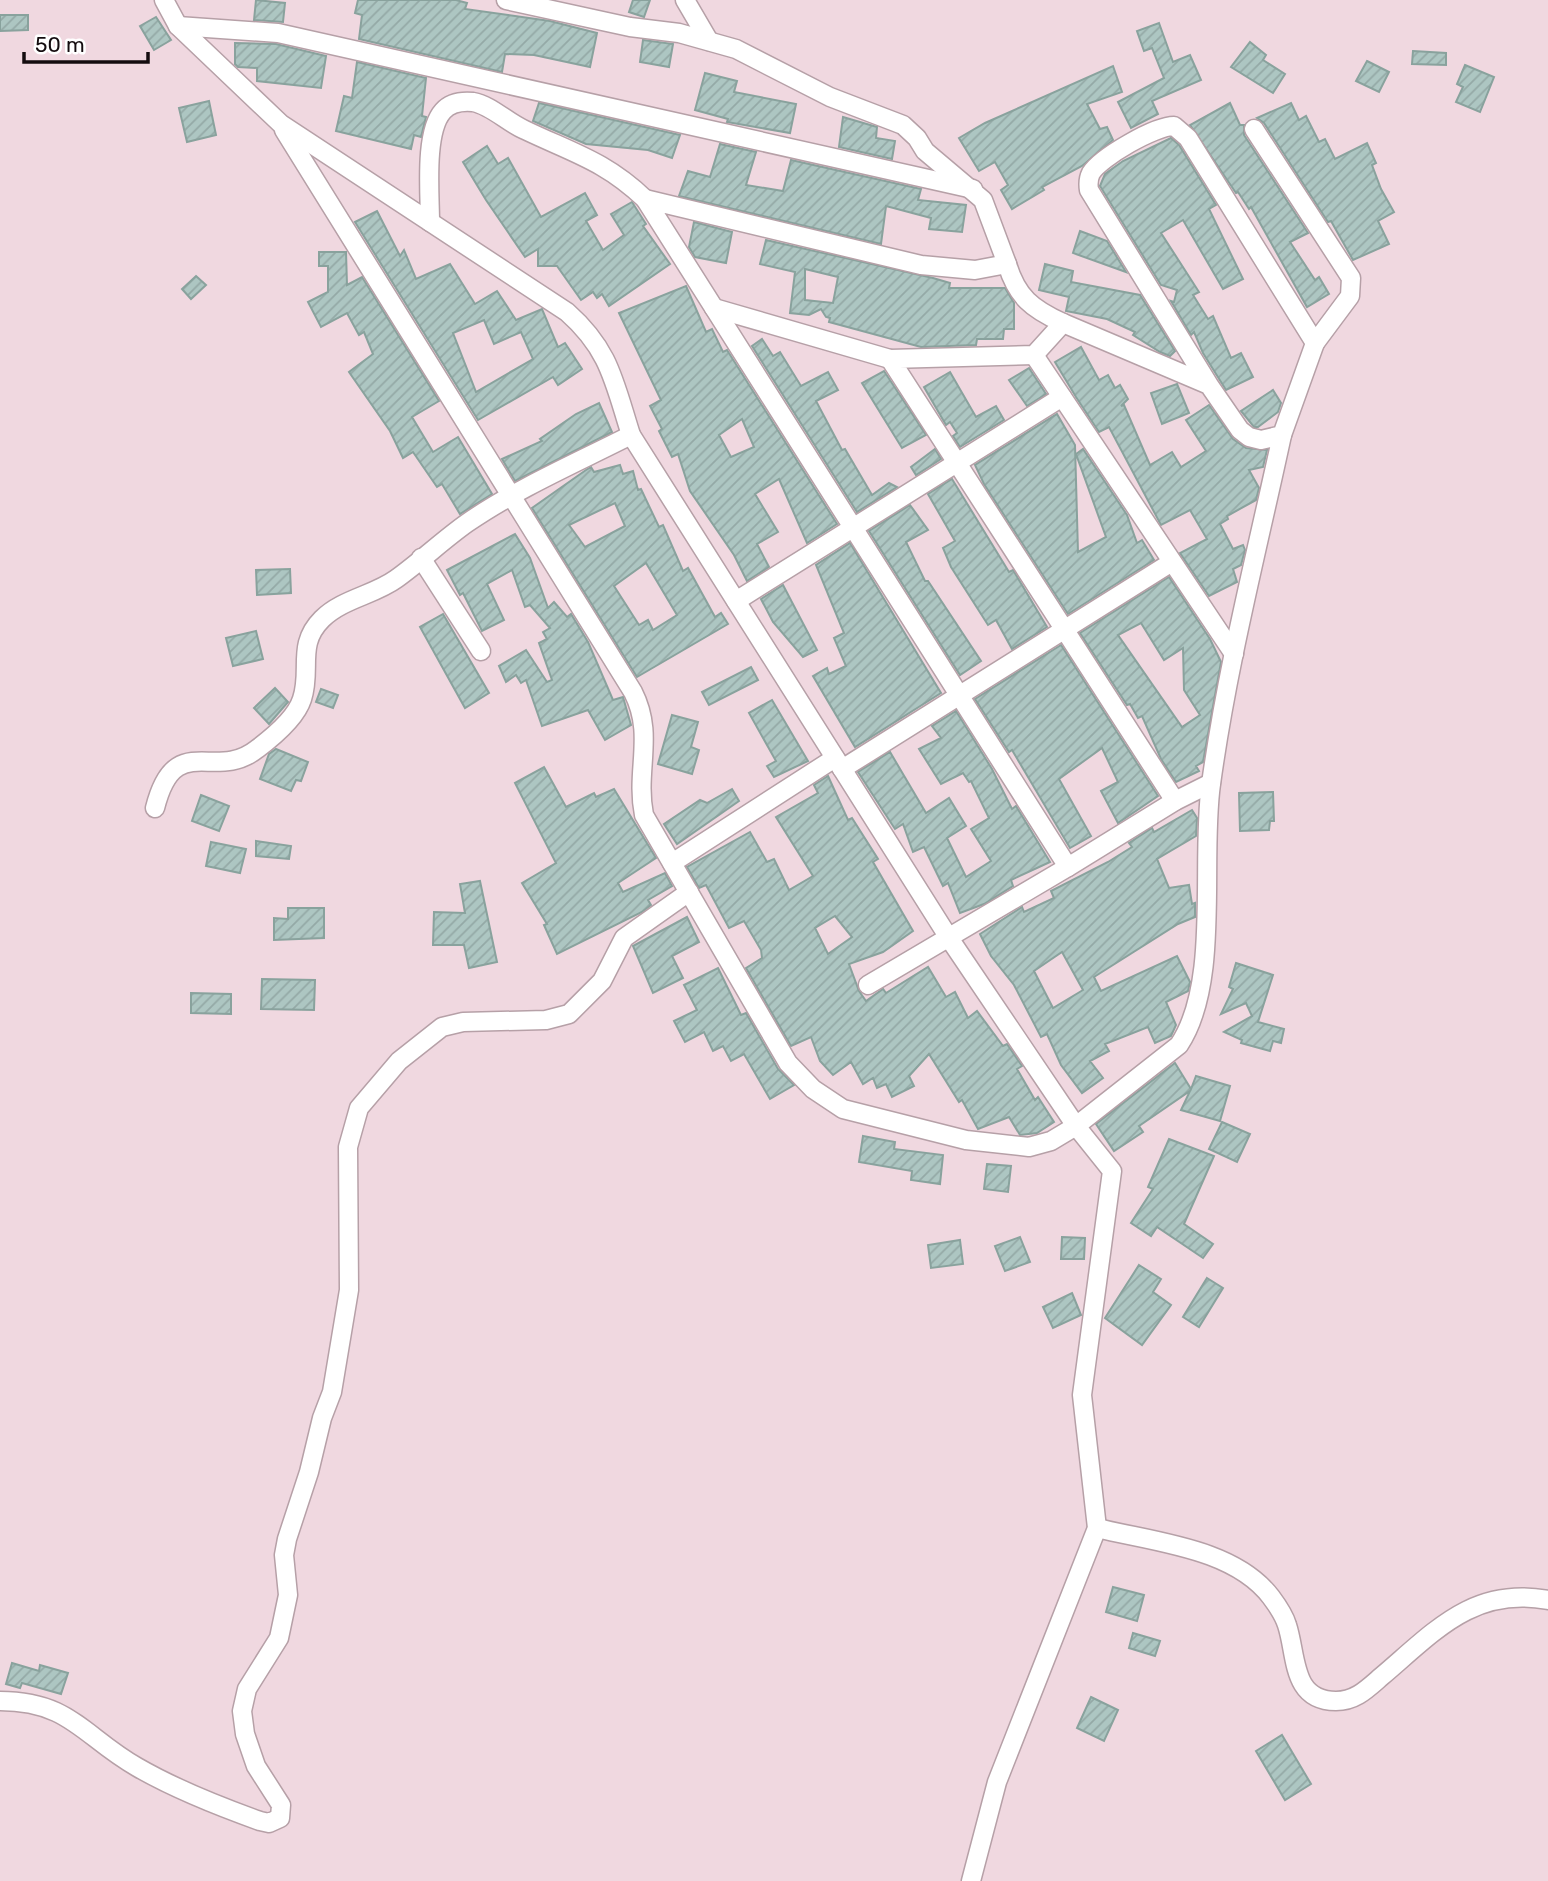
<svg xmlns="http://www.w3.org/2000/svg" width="1548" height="1881" viewBox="0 0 1548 1881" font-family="Rubik,sans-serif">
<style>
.building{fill:url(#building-hatch);stroke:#89a29d;stroke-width:2;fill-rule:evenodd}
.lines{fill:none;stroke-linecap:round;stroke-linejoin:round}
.street-casing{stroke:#b6a0a7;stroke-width:21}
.street{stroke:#fff;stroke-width:18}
</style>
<defs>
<pattern id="building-hatch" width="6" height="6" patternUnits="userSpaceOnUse" patternTransform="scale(1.75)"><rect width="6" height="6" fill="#adc6c2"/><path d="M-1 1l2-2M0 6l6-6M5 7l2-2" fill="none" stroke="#94a9a6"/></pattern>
</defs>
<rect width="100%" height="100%" fill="#f0d8e0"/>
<g class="building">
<polygon points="256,0 285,3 283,22 254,20"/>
<polygon points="358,0 456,0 467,3 465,9 550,21 597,33 590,67 534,55 505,54 502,72 359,39 362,15 355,13"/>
<polygon points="633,0 650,0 644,17 629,12"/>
<polygon points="0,15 28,15 28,30 0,31"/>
<polygon points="156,17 171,40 154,50 140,26"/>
<polygon points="1159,23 1173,62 1190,55 1201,80 1152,101 1158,114 1131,128 1118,102 1164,78 1152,48 1144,51 1137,31"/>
<polygon points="643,40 673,44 669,67 640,62"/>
<polygon points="1250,42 1266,55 1263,60 1285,74 1273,93 1231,67"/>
<polygon points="235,43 276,44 326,56 321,88 257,81 257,68 238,67 235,64"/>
<polygon points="1413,51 1446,53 1446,65 1412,64"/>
<polygon points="1367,61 1389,72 1379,92 1356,81"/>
<polygon points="357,62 426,78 422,116 426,117 421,137 414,135 411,149 336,131 344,96 352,98"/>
<polygon points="1465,65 1494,77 1480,112 1456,102 1463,87 1457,84"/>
<polygon points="1113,66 1122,92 1087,104 1100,129 1107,127 1113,140 1082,166 1042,187 1044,190 1012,209 1001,190 1008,185 995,162 979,171 959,138 985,123"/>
<polygon points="705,73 737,81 734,92 796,104 790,133 727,122 728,119 695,110"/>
<polygon points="209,101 216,135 187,142 179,108"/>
<polygon points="539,103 680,135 672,158 648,150 586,144 533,121"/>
<polygon points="1230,103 1240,125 1244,125 1244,135 1308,233 1290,242 1315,280 1319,277 1329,294 1307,307 1251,207 1249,209 1238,192 1236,193 1190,125"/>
<polygon points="1291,103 1299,120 1306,116 1319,142 1325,139 1335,159 1367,143 1376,163 1372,165 1381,189 1394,212 1378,221 1389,244 1353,260 1331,221 1328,222 1264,123 1257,118"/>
<polygon points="843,117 877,127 876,138 895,141 892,159 839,147"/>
<polygon points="1171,138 1179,145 1216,205 1209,209 1243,279 1223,289 1183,220 1161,233 1199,292 1193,295 1208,319 1213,316 1231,358 1241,353 1253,377 1226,390 1203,353 1194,332 1191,335 1171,301 1174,302 1177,290 1161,285 1100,186 1105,174 1123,161"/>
<polygon points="720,144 756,152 746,185 783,191 791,160 921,189 918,200 966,205 962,232 929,229 931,218 886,206 881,244 679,196 688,171 710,177"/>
<polygon points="487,146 498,164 508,158 541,217 585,193 597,215 586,221 603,250 624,235 611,214 632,202 646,224 643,226 670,264 609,306 602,294 597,298 593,292 581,300 557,266 538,266 538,249 525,257 486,200 463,162"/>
<path d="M377 211 400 256 404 250 416 279 450 264 475 304 497 291 516 320 542 309 558 347 565 343 582 369 558 385 553 377 478 420 355 222ZM484 320 494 344 521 332 533 359 476 392 453 333Z"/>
<polygon points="694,222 732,232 726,263 695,257 689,247"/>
<polygon points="1080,231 1107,241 1126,272 1073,253"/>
<path d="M766 240 933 278 950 283 949 288H1005L1014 303V329H1004L1003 339H977L976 345 921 347 829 322 830 318 826 317 821 309 809 315 790 313 795 272 760 264ZM805 269 838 277 833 303 805 300Z"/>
<polygon points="319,252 346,252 347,285 362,277 439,401 412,417 433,452 458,437 492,494 460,514 442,484 437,487 413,452 403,458 390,431 349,372 373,354 364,332 359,335 347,313 321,327 308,302 328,292 328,266 319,266"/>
<polygon points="1045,264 1073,271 1071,282 1140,295 1175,351 1170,356 1160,352 1133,335 1135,332 1107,319 1066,311 1069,297 1039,290"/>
<polygon points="196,276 206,285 191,299 182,289"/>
<path d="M686 286 706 332 712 329 723 352 727 350 837 524 807 543 779 479 755 494 778 532 757 544 769 567 747 581 734 555 690 491 678 454 672 457 659 431 662 429 650 406 661 400 619 313ZM742 419 754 447 731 457 719 435Z"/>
<polygon points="762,339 773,356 780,352 801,386 828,372 838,390 816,401 842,450 845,449 872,495 889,483 897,487 857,512 752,346"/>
<polygon points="1081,347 1099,380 1108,375 1115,388 1120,385 1128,399 1121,406 1124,405 1150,465 1172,452 1181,467 1206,451 1186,420 1209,405 1233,439 1246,448 1267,450 1263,467 1249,470 1259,488 1256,500 1227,516 1228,519 1220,524 1233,549 1243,545 1245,550 1241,565 1233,569 1237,582 1209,596 1180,553 1207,539 1190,510 1161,525 1109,427 1099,432 1076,397 1055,362"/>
<polygon points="1029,368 1046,394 1027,406 1009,380"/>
<polygon points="884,371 926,435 902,448 862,383"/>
<polygon points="950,372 976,417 996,406 1004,420 960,447 953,436 957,433 950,422 946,425 924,387"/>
<polygon points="1177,384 1189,413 1162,424 1151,393"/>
<polygon points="1273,390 1281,403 1278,412 1258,427 1254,427 1241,411"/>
<polygon points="599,403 612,432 515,481 502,459 542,441 540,439 576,414"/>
<polygon points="1057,414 1075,445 1078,552 1106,537 1076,454 1083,449 1127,515 1137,543 1142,540 1154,560 1068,614 984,484 975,465"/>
<polygon points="935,449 941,459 916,475 911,467"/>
<path d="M620 465 623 474 633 471 638 490 641 489 659 527 663 525 683 571 688 568 715 617 721 613 728 624 637 677 532 508 586 470 591 467 594 472ZM615 503 625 526 585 547 569 525ZM646 563 677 615 653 630 648 620 639 625 614 586Z"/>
<polygon points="952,479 1009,572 1013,570 1047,627 1012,649 996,620 988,625 951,567 943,548 955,541 928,494"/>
<polygon points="910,505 928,530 906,542 925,581 928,581 981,661 960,675 869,531"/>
<polygon points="515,534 530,558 548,608 554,602 567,617 571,614 588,642 613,700 623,697 631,725 605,740 588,710 542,726 526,680 521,683 516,675 506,682 499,666 526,650 547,682 552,680 539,643 547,639 543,632 550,628 530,605 525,607 512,570 487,584 504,620 482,631 463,593 460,595 447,570"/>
<polygon points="850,543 941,693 855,747 813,676 827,668 829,674 846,666 834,638 844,633 816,565"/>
<polygon points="290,569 291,593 257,595 256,570"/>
<path d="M1169 577 1210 639 1221 662 1203 762 1196 766 1199 771 1176 782 1161 759 1142 716 1138 718 1130 704 1127 705 1080 633ZM1141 623 1164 660 1183 648 1184 690 1200 715 1182 727 1118 635Z"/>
<polygon points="783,585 817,650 803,657 773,622 761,599"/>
<polygon points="443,614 489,693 465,708 420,627"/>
<polygon points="256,631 263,659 233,666 226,638"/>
<polygon points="1061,645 1158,796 1118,823 1101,791 1118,782 1102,748 1059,779 1091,836 1070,848 1012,750 1009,752 975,699"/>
<polygon points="751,667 758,680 709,705 702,692"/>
<polygon points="275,688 288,702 269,724 254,708"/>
<polygon points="321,689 338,695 333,708 316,702"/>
<polygon points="772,700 808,761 774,777 767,766 776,761 749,713"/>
<polygon points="956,711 992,769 1012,809 1016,806 1050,862 1011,880 1013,886 984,904 960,913 948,883 943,886 924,847 913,852 903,824 895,829 858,772 890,752 926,813 949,798 966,826 947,838 966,877 991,861 971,829 989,818 971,781 969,782 963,773 941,784 919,749 941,738 932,726"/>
<polygon points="672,715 698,722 691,747 699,750 692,774 658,764"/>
<polygon points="276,749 308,762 301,781 296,780 291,791 260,779 269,754"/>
<polygon points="544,767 566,807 594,793 596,797 614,789 656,858 618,883 623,892 665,873 672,886 648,900 651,905 642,912 557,954 544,925 547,924 522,883 556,863 515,783"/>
<path d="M828 776 848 820 852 818 878 859 873 862 913 931 883 952 849 964 859 991 866 1001 883 989 886 993 928 967 946 997 955 992 968 1018 977 1011 1003 1046 1007 1044 1022 1066 1017 1069 1035 1100 1038 1097 1054 1122 1037 1133 1020 1135 1009 1117 978 1129 962 1100 959 1102 929 1054 909 1076 914 1086 892 1097 886 1084 877 1088 873 1078 863 1084 851 1062 833 1075 820 1061 811 1037 791 1046 746 968 762 958 761 950 744 921 729 928 706 885 699 888 687 867 750 832 767 862 774 859 789 890 813 876 776 817 818 793 814 785ZM835 916 852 937 828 954 815 928Z"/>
<polygon points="732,789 739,801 677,844 664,824 700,800 707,803"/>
<polygon points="1273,792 1274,821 1270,821 1269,830 1240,831 1239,793"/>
<polygon points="201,795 229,806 219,831 192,821"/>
<path d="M1192 810 1197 818 1196 836 1157 859 1169 888 1189 885 1192 904 1195 903V917L1178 924 1094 977 1101 991 1177 956 1190 982 1188 991 1166 1002 1176 1025 1171 1036 1155 1043 1148 1027 1105 1044 1109 1051 1090 1061 1103 1078 1082 1093 1061 1065 1047 1034 1041 1037 1014 985 991 956 980 934 1022 907 1024 912 1054 898 1051 891 1108 862 1132 847 1129 843 1152 828 1154 832ZM1062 952 1083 990 1053 1008 1034 971Z"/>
<polygon points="256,841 291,846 289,859 256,856"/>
<polygon points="211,842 246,849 240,873 206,866"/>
<polygon points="480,881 497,962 469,968 464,945 433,945 434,912 465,913 460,884"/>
<polygon points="288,908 324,908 324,938 274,940 274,918 288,919"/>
<polygon points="687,917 699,942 672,956 683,978 653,993 633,946"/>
<polygon points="1236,963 1273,975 1258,1022 1284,1029 1281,1043 1273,1041 1270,1051 1241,1043 1242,1040 1224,1032 1252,1016 1246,1003 1221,1014 1233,989 1229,987"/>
<polygon points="718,968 741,1015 746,1013 778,1069 794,1085 770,1099 744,1054 731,1061 723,1046 713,1051 704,1032 685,1042 674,1021 697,1010 684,985"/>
<polygon points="262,979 315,980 314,1010 261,1009"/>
<polygon points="191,993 231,994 231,1014 191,1013"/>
<polygon points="1175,1063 1191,1089 1196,1076 1230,1086 1220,1121 1181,1110 1190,1091 1139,1126 1143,1132 1114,1151 1096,1124"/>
<polygon points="1222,1122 1250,1134 1237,1162 1209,1149"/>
<polygon points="863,1136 895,1142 894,1149 943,1155 940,1184 911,1180 912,1171 859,1162"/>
<polygon points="1169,1139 1214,1156 1184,1224 1213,1244 1203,1258 1157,1227 1151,1236 1131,1223 1153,1189 1148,1187"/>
<polygon points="987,1164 1011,1166 1008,1192 984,1189"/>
<polygon points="1020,1237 1030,1262 1005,1271 995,1246"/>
<polygon points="1062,1237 1085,1238 1084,1259 1061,1259"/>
<polygon points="960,1240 963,1264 931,1268 928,1245"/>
<polygon points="1139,1265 1161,1279 1153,1292 1171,1305 1142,1345 1105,1318"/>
<polygon points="1207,1278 1223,1288 1199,1327 1183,1317"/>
<polygon points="1072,1293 1081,1315 1053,1328 1043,1307"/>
<polygon points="1113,1587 1144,1595 1137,1621 1106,1612"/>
<polygon points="1133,1633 1160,1641 1155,1656 1129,1648"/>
<polygon points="12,1663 39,1671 40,1665 68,1673 61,1694 22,1683 20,1688 6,1684"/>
<polygon points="1091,1697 1118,1710 1104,1741 1077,1728"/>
<polygon points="1282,1735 1311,1784 1285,1800 1256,1751"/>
</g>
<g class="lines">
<defs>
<g id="street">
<path d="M164 0 178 26 281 124 567 312C610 350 614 382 631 435L949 938 1076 1126 1112 1171 1082 1395 1097 1528 997 1782 971 1881"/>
<polyline points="506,0 630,27 679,33 736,49 830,97 903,125 917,138 925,151 983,200 1007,264"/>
<polyline points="685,0 709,41"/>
<polyline points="178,26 278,33 973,189"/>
<polyline points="1254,129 1351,278 1350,296 1315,343"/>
<path d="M284 130 633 692C655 735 635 770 644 815L788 1063 813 1089 843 1109 966 1140 1029 1147 1051 1141 1076 1126 1179 1045C1221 982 1200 861 1211 784 1227 667 1257 551 1282 435"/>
<path d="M430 222C430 194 424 132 443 111 450 103 462 101 473 102 491 105 508 123 525 130 573 153 605 161 645 199"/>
<polyline points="714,308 890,359"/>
<polyline points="1034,355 1234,654"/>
<polyline points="421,558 481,651"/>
<polyline points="736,601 1062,397"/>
<polyline points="842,769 1172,562"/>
<path d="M1175 801 890 359 1034 355 1063 323 1209 385 1240 430 1249 437 1261 440 1282 435 1315 343 1188 138 1174 126C1155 126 1101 157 1091 173 1088 179 1088 184 1089 190L1209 385"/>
<path d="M155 808C175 729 214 783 257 749 273 737 296 718 302 699 312 669 296 645 322 619 342 599 374 595 396 579 421 561 443 540 467 523 518 488 576 463 631 435"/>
<polyline points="672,863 835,758"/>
<polyline points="1068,867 1175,801 1211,783"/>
<path d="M868 985 1068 867 645 199 921 265 975 270 1007 264C1017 297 1032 309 1063 323"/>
<path d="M1097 1528C1153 1542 1234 1548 1271 1597 1277 1605 1284 1615 1287 1625 1297 1655 1291 1701 1336 1701 1356 1701 1368 1688 1382 1676 1434 1632 1473 1586 1548 1600"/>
<path d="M0 1701C70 1701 84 1737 137 1767 175 1789 218 1806 260 1821L269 1823 280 1818 281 1805 256 1766 245 1734 242 1711 247 1689 279 1638 288 1595 284 1555 287 1539 309 1472 322 1418 332 1392 349 1290 348 1147 359 1108 399 1061 442 1027 463 1022 546 1020 569 1014 602 981 624 938 689 892"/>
</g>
</defs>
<use href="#street" class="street-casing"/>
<use href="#street" class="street"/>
</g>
<path d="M24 52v10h124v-10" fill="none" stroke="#140c0f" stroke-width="3.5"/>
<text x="35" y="52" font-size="21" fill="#140c0f" stroke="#ffffff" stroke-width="5" paint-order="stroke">50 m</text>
</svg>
